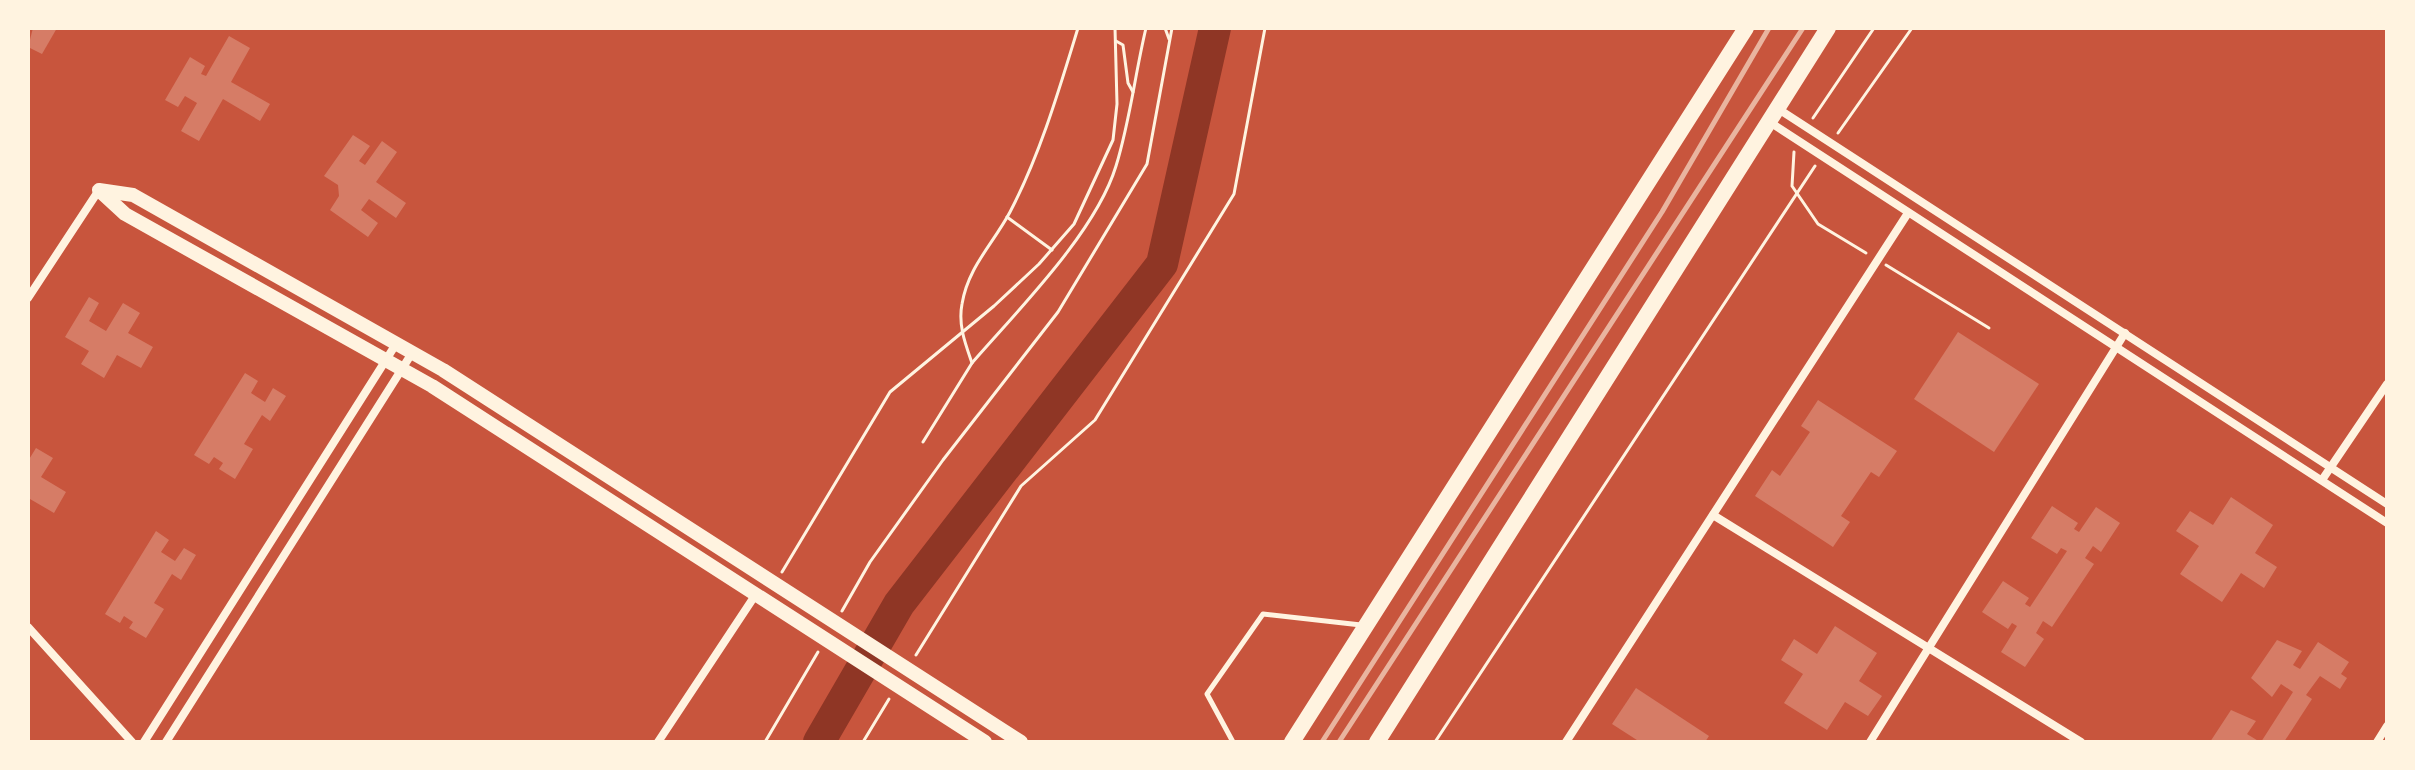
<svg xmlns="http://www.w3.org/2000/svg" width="2415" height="770" viewBox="0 0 2415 770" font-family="'IBM Plex Sans',sans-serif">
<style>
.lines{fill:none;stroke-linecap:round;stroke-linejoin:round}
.river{stroke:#8f3625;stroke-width:32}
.building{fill:#d67c66}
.path{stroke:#fff3e0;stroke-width:3}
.service{stroke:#fff3e0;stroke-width:5}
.minor{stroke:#fff3e0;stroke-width:8}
.secondary{stroke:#fff3e0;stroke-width:14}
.trunk{stroke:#fff3e0;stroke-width:16}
.rail{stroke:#e9b49f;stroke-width:5}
</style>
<rect width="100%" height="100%" fill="#c8553d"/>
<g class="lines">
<polyline class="river" points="819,742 899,604 1162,264 1215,28"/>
</g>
<g class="building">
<polygon points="33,28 57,28 42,54 28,47"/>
<polygon points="229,36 250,48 231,82 270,104 260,121 223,99 199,141 181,131 197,103 185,96 178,107 165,100 190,57 205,66 201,74 206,76"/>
<polygon points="353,135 370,146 359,161 365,165 382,141 397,152 376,182 406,203 396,218 369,199 361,210 378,223 368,237 330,210 339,196 338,185 324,176"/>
<polygon points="89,297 99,303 89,321 106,331 123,303 140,313 128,333 153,347 141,368 117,355 104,378 81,364 89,351 65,337"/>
<polygon points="1958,332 2039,384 1994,452 1914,399"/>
<polygon points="245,373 258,381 251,393 265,402 273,388 286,396 270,421 262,415 244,444 253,449 235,479 219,469 223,463 214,457 209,464 194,455"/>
<polygon points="1818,400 1897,451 1879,477 1871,472 1841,516 1850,522 1833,547 1755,496 1772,470 1780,476 1810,432 1801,426"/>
<polygon points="36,448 53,458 41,477 66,492 54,513 30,499 28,503 28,461"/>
<polygon points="2231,497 2273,525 2255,553 2277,567 2264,588 2241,573 2222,602 2180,574 2199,546 2176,531 2190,511 2213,525"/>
<polygon points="2052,506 2078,523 2074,529 2079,532 2096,507 2120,523 2101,552 2093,546 2085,558 2094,564 2052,627 2043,621 2036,633 2044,639 2025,667 2001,652 2017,626 2012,623 2008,629 1982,612 2003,581 2029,598 2025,604 2030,607 2067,551 2061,548 2057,554 2031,538"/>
<polygon points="156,531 169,540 161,552 175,561 184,548 196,555 181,580 172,574 154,603 164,609 146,638 129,628 133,622 124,616 120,623 105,614"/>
<polygon points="1835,626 1877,653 1859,681 1882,696 1868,716 1845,702 1827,730 1784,703 1803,674 1781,660 1794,639 1817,654"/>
<polygon points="2277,640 2302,651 2293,665 2300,669 2318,642 2349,662 2341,674 2347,678 2340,689 2320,676 2306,695 2312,699 2284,742 2261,742 2293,692 2281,684 2272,697 2251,678"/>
<polygon points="1636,688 1709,736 1705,742 1640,742 1612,724"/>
<polygon points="2231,710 2256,721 2247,734 2260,742 2210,742"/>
</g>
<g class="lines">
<g class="path">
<polyline points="1165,28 1169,39"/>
<polyline points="1116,41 1123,45 1128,83 1133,92"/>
<polyline points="1813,118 1874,28"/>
<polyline points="1838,133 1912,28"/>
<polyline points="1794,152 1792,186 1818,224 1866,253"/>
<polyline points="1007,217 1052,250"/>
<polyline points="1886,265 1989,328"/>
<path d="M972 363C1018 310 1096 232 1116 166 1130 121 1135 74 1146 28"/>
<path d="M923 442 972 363C965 343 958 325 962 304 968 267 993 244 1010 212 1040 155 1059 90 1078 28"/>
<polyline points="782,572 890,392 994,306 1039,264 1074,224 1113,140 1117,104 1115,28"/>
<polyline points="842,611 870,562 943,460 1058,312 1147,164 1172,28"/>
<polyline points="916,655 1021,486 1095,420 1234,194 1265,28"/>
<polyline points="765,742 818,652"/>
<polyline points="863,742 889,699"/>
<polyline points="1435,742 1815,166"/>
</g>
<polyline class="service" points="1233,742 1207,694 1263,614 1361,625"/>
<g class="minor">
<polyline points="1777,108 2387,504"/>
<polyline points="1768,121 2387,523"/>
<polyline points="28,298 99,190"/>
<polyline points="2322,480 2387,384"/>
<polyline points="1713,515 2081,742"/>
<polyline points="28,627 132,742"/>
<polyline points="144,742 396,344"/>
<polyline points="166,742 412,353"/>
<polyline points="658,742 756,594"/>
<polyline points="1566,742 1908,213"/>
<polyline points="1870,742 2125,333"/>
<polyline points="2377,742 2387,726"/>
</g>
<g class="secondary">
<polyline points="99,190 133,195 443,370 1021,742"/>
<polyline points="100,191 125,214 432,386 985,742"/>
</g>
<g class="trunk">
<polyline points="1292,742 1746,28"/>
<polyline points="1377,742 1828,28"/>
</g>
<g class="rail">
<polyline points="1322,742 1662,212 1769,28"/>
<polyline points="1339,742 1803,28"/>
</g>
</g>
<rect width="2415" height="770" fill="none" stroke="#fff3e0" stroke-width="60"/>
</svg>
